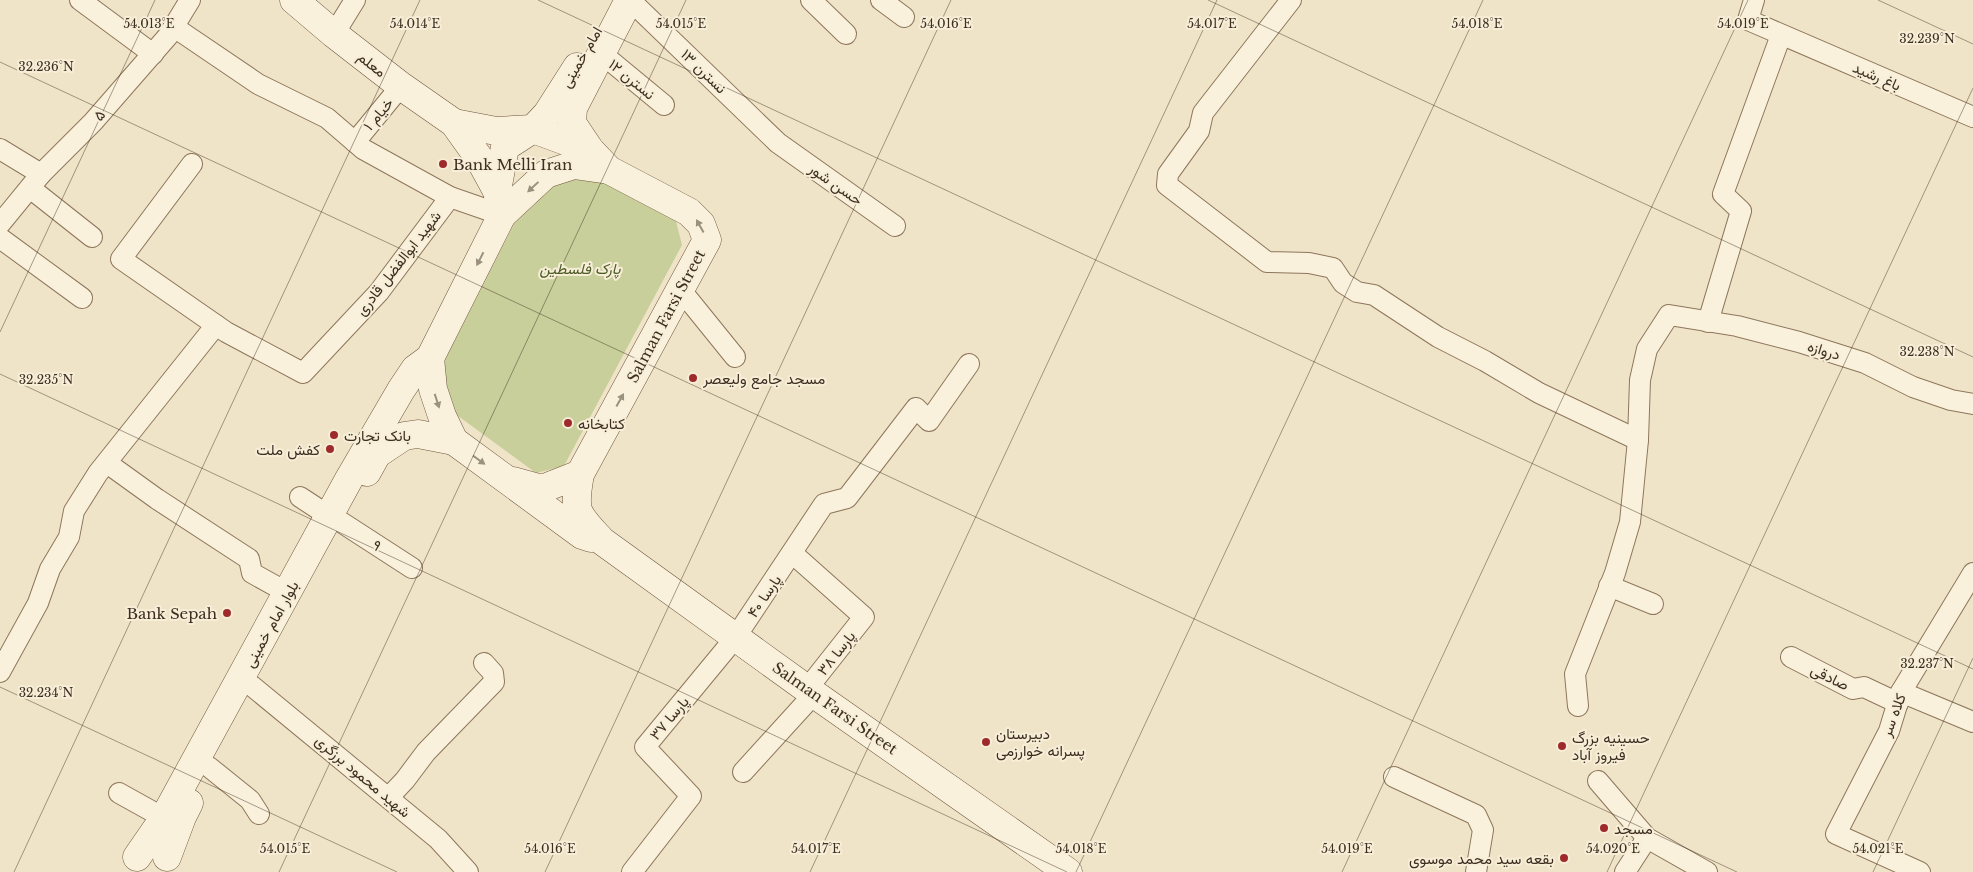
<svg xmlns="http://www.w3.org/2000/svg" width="1973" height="872" viewBox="0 0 1973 872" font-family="'Libre Baskerville',Vazirmatn,serif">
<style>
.green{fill:#c9cf9b}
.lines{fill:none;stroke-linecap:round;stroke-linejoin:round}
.street-casing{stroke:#8d765c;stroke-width:22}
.secondary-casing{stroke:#6f573f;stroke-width:29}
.street{stroke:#faf1dc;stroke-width:20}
.secondary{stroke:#faf1dc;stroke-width:28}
.oneway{fill:#9c907e}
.ticks{fill:none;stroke:#3d2e20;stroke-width:1;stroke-opacity:0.45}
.poi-dot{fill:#9e2a2b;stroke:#f7eed8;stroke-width:2}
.labels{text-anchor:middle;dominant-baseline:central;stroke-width:4;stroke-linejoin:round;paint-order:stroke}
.street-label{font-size:15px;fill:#3d2e20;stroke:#f7eed8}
.poi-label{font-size:15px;fill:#3d2e20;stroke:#f7eed8;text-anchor:start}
.park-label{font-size:15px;font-style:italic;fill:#4d5a26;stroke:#f7eed8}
.ticks-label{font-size:12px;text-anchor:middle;fill:#3d2e20;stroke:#f7eed8;stroke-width:4;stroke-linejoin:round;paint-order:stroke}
</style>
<rect width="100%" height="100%" fill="#f0e4c8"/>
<polygon class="green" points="582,167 676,221 682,245 564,466 536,473 454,413 441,368 517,218 551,178"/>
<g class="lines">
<defs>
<g id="street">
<polyline points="80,0 153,54"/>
<polyline points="630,0 778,143 895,226"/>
<polyline points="811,0 846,34"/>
<polyline points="881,0 904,17"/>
<polyline points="1291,0 1203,113 1199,131 1168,174 1167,185 1267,262 1309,263 1333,268 1343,283 1357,292 1374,295 1438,337 1485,361 1539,393 1638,440"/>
<polyline points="1754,0 1748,20 1973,117"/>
<polyline points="174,27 258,84 327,118 363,149 450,197 502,215"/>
<polyline points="334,34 355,0"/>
<polyline points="601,53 664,105"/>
<polyline points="355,142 401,86"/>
<polyline points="0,149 41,174"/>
<polyline points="192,164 121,259 226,332 303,373 379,292 450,197"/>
<polyline points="30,188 92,237"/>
<polyline points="0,224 41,174 93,122 168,36 190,0"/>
<polyline points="0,238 82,298"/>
<polyline points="680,289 735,357"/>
<polyline points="1708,322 1741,211 1723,194 1781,35"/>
<polyline points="107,463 157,499 249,559 252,573 288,593"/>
<polyline points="300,497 329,516"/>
<polyline points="341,522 412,568"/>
<polyline points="792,553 864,617 807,689"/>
<polyline points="1609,586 1653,604"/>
<polyline points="1791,657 1853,689 1864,687 1898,703"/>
<polyline points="0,672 38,603 50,569 69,537 74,511 98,473 216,325"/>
<polyline points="252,686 438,839 468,872"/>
<polyline points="1901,692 1973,722"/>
<polyline points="1578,706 1575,674 1615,573 1630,522 1638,440 1640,380 1647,349 1669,315 1737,326 1799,342 1865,363 1913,387 1951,400 1973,404"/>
<polyline points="209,767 250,800 259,814"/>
<polyline points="743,772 814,694"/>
<polyline points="1394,777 1476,815 1483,830 1476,872"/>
<polyline points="1598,781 1647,838 1707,872"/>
<polyline points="119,793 164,818"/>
<polyline points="389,797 405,780 426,752 494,682 493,673 484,663"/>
<polyline points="632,872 691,796 645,747 735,638 824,504 847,498 916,408 929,421 969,364"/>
<polyline points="1625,872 1647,838"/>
<polyline points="1920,872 1836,834 1889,731 1901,692 1973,573"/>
</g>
<g id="secondary">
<polyline points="294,0 334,34 401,86 454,123 479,158 497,191 502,215"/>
<path d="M629 0 573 108 572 123 590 150 609 170 689 212 701 224 707 240 580 474C573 513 576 513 602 541L807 689 1068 872"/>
<polyline points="454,123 496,131 533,129 590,150"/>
<polyline points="497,191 505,147 533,129 547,114 577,67"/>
<polyline points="430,358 433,389 442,416 454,441 582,535 591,538"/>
<polyline points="367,472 377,454 404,436 418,434 454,441"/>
<polyline points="513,481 542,489 580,474"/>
<polyline points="137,857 164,818 349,479 401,390 415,369 430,358 502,215 546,174 574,165 609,170"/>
<polyline points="167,857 182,817 189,803"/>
</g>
</defs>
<use href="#street" class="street-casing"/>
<use href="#secondary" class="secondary-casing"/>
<use href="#street" class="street"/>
<use href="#secondary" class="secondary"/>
</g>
<defs><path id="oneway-solid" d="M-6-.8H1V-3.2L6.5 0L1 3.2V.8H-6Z" transform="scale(1.25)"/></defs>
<g class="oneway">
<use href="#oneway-solid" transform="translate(533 187) rotate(137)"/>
<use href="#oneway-solid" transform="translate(700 226) rotate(-119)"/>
<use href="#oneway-solid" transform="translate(480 259) rotate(117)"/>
<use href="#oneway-solid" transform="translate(620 400) rotate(-61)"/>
<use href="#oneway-solid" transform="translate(437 401) rotate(72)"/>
<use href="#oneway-solid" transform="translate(479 460) rotate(36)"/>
</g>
<path class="ticks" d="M538 0 1973 669M1208 0 1973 357M1878 0 1973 44M0 62 1737 872M0 332 155 0M0 374 1067 872M0 687 397 872M14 872 420 0M279 872 686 0M545 872 951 0M810 872 1217 0M1076 872 1483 0M1342 872 1748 0M1607 872 1973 88M1873 872 1973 658"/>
<g class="poi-dot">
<circle cx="443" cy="164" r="5"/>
<circle cx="693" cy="378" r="5"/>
<circle cx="568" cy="423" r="5"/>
<circle cx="334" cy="435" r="5"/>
<circle cx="330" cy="449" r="5"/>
<circle cx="227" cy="613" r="5"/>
<circle cx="986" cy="742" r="5"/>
<circle cx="1562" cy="746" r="5"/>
<circle cx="1604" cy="828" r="5"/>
<circle cx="1564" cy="858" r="5"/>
</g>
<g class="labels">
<g class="street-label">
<text transform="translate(581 57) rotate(-60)">امام خمینی</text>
<text transform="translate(372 64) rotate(38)">معلم</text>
<text transform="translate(704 71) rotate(44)">نسترن ۱۳</text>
<text transform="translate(1877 76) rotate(23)">باغ رشید</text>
<text transform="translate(632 79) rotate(39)">نسترن ۱۲</text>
<text transform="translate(378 114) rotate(-50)">خیام ۱</text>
<text transform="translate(99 115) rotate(-48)">۵</text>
<text transform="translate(836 184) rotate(35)">حسن شور</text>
<text transform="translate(398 263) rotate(-52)">شهید ابوالفضل قادری</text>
<text transform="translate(666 316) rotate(-62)">Salman Farsi Street</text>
<text transform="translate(1824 350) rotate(17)">دروازه</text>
<text transform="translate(377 545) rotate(33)">۹</text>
<text transform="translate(764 596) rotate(-56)">پارسا ۴۰</text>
<text transform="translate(271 624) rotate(-61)">بلوار امام خمینی</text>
<text transform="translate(836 653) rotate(-52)">پارسا ۳۸</text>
<text transform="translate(1830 677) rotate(26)">صادقی</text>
<text transform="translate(835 708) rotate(35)">Salman Farsi Street</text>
<text transform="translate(1893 715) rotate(-69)">کلاه سر</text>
<text transform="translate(669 718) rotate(-50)">پارسا ۳۷</text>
<text transform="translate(363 776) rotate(40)">شهید محمود برزگری</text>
</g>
<g class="poi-label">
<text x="453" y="164">Bank Melli Iran</text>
<text x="703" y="378">مسجد جامع ولیعصر</text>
<text x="578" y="423">کتابخانه</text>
<text x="344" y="435">بانک تجارت</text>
<text x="320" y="449" text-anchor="end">کفش ملت</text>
<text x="217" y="613" text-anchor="end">Bank Sepah</text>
<text x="996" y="733">دبیرستان<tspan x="996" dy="17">پسرانه خوارزمی</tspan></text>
<text x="1572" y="737">حسینیه بزرگ<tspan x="1572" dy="17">فیروز آباد</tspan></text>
<text x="1614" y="828">مسجد</text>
<text x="1554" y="858" text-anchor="end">بقعه سید محمد موسوی</text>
</g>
<g class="park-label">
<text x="580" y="268">پارک فلسطین</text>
</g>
</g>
<g class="ticks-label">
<text x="149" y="28">54.013°E</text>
<text x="415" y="28">54.014°E</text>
<text x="681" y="28">54.015°E</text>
<text x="946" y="28">54.016°E</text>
<text x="1212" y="28">54.017°E</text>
<text x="1477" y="28">54.018°E</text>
<text x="1743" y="28">54.019°E</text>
<text x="1927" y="43">32.239°N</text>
<text x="46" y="71">32.236°N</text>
<text x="1927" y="356">32.238°N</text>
<text x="46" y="384">32.235°N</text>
<text x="1927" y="668">32.237°N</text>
<text x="46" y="697">32.234°N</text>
<text x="285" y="853">54.015°E</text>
<text x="550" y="853">54.016°E</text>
<text x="816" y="853">54.017°E</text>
<text x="1081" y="853">54.018°E</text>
<text x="1347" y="853">54.019°E</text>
<text x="1613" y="853">54.020°E</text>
<text x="1878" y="853">54.021°E</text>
</g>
</svg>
